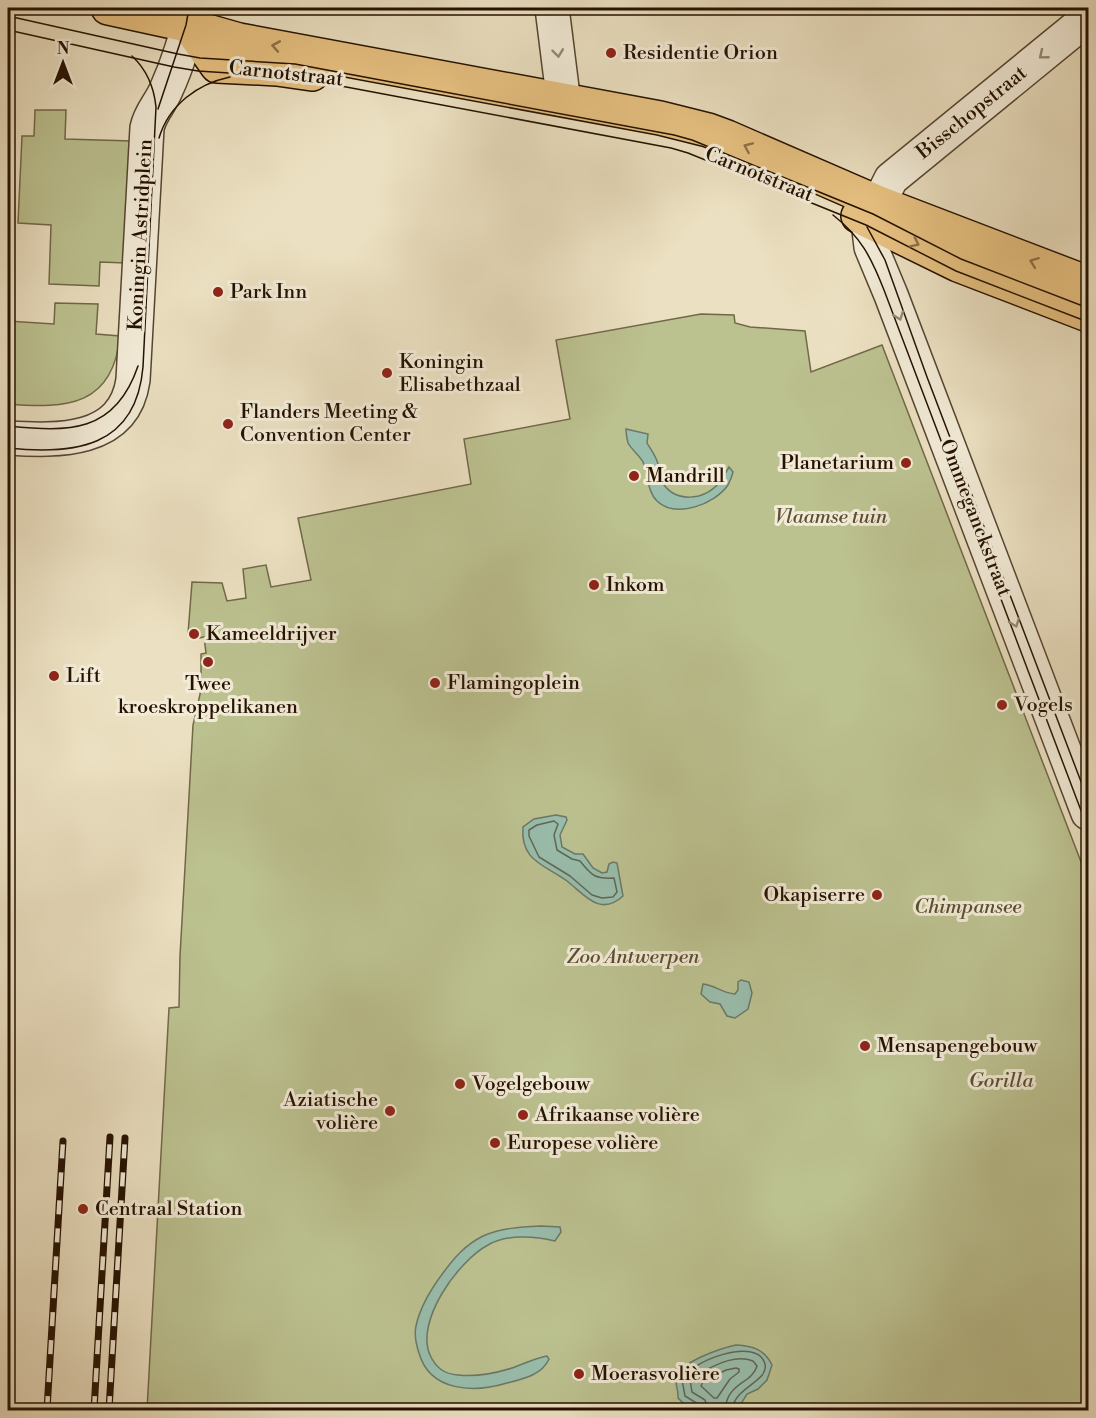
<svg xmlns="http://www.w3.org/2000/svg" width="1096" height="1418" viewBox="0 0 1096 1418" font-family="'Libre Bodoni',serif">
<style>
.green{fill:#bcc190;stroke:#706948;stroke-width:1.5}
.water{fill:#99bead;stroke:#6a7968;stroke-width:1.5}
.lines{fill:none;stroke-linecap:round;stroke-linejoin:round}
.shore{stroke:#5e6856;stroke-width:1.5}
.minor-casing{stroke:#564530;stroke-width:36}
.major-casing{stroke:#241100;stroke-width:36}
.minor{stroke:#f2ebd7;stroke-width:33}
.major{stroke:#e6c080;stroke-width:33}
.tram{stroke:#241100;stroke-width:1.5}
.rail-casing{stroke:#241100;stroke-width:7}
.rail{stroke:#f2ebd7;stroke-width:4.5;stroke-dasharray:14;stroke-linecap:butt}
.oneway{stroke:#8f7146}
.oneway2{stroke:#958976}
.poi-dot{fill:#8f2418;stroke:#f2ebd7;stroke-width:2}
.labels{text-anchor:middle;dominant-baseline:central;stroke-width:6;stroke-linejoin:round;paint-order:stroke}
.poi-label{font-size:20px;fill:#241100;stroke:#f2ebd7;text-anchor:start}
.street-label{font-size:20px;fill:#241100;stroke:#f2ebd7}
.park-label{font-size:20px;font-style:italic;fill:#594f32;stroke:#f2ebd7}
</style>
<rect width="100%" height="100%" fill="#ebe0c1"/>
<filter id="stains"><feTurbulence type="fractalNoise" baseFrequency=".00333" numOctaves="4"/><feColorMatrix values="0 0 0 0 .2 0 0 0 0 .09 0 0 0 0 .02 0 0 0 .5 -.17"/></filter>
<radialGradient id="worn" r=".72"><stop offset=".6" stop-color="#630" stop-opacity="0"/><stop offset="1" stop-color="#630" stop-opacity=".3"/></radialGradient>
<g class="green">
<polygon points="35,110 66,110 65,139 132,141 125,263 100,262 99,286 49,284 51,225 18,223 22,136 34,136"/>
<path d="M55 303 98 304 96 334 120 336C113 406 67 409 8 404V321L54 324Z"/>
<polygon points="701,314 734,315 735,323 750,327 805,331 811,372 882,345 1088,880 1088,1410 147,1410 169,1008 179,1007 180,956 193,725 201,690 201,654 206,653 204,637 195,639 188,634 192,582 222,583 227,601 246,598 243,569 266,565 271,587 311,580 298,518 471,484 464,439 570,419 556,340"/>
</g>
<g class="water">
<path d="M626 429 648 434 647 443C651 450 656 456 658 464 660 471 658 476 662 482 675 503 703 501 719 483 723 479 726 472 729 467L733 472C732 476 730 481 728 485 715 504 676 519 657 501 647 491 648 474 643 462 639 455 632 450 628 443 627 439 626 433 626 429Z"/>
<path d="M556 815 566 817 567 820 560 835 562 847 575 854H583L593 868 602 873 607 872 609 864 613 862 617 863 623 896C600 917 585 895 567 881 545 865 520 861 523 827L534 819Z"/>
<path d="M741 980 749 982 752 993 748 1009 735 1018 727 1016 720 1004 710 1002 701 994 703 984C715 985 721 993 735 994L738 990V982Z"/>
<path d="M541 1226 560 1227 561 1232 555 1241C535 1236 507 1234 488 1245 458 1261 415 1321 430 1355 436 1368 444 1374 458 1375 475 1377 496 1373 512 1368 524 1364 535 1358 547 1356L549 1359C542 1375 523 1379 507 1383 474 1393 430 1392 419 1353 416 1344 414 1335 416 1326 420 1307 431 1289 443 1273 454 1258 465 1245 483 1236 501 1228 520 1227 541 1226Z"/>
<path d="M736 1345C753 1346 764 1349 772 1365L767 1380 758 1389 747 1394 737 1410C717 1411 692 1415 678 1398 679 1391 675 1385 676 1379 678 1362 722 1348 736 1345Z"/>
</g>
<g class="lines">
<g class="shore">
<path d="M554 821 558 824 554 835 557 850 572 859 580 861C592 876 595 879 614 878L617 892 613 897 602 898 592 895 570 876 539 857 529 836V830L537 825Z"/>
<polygon points="736,1368 739,1369 739,1372 730,1379 717,1398 714,1398 701,1386 703,1382 726,1370"/>
<path d="M700 1410 698 1404 685 1396 682 1380C688 1362 758 1335 765 1364 769 1382 735 1386 732 1410"/>
<path d="M708 1410 705 1400 692 1392 690 1380 693 1376C711 1368 733 1353 753 1361L757 1366C752 1384 727 1382 725 1410"/>
</g>
<defs>
<g id="minor">
<polyline points="552,8 562,88 560,99"/>
<polyline points="1088,18 891,179 870,221 869,230 871,247 891,295 1088,813"/>
<path d="M8 438C58 441 124 443 133 380L147 128C150 113 160 104 166 90 176 68 189 31 191 8"/>
</g>
<g id="major">
<polyline points="108,8 186,25 239,40 660,118 708,130 727,137 879,203 1088,283"/>
<polyline points="188,25 217,66 277,69 312,74"/>
<polyline points="858,216 958,265 1088,315"/>
</g>
</defs>
<use href="#minor" class="minor-casing"/>
<use href="#major" class="major-casing"/>
<use href="#minor" class="minor"/>
<use href="#major" class="major"/>
<g class="tram">
<polyline points="8,16 178,54 200,58 295,64 674,135 692,140 873,214 961,259 1088,308"/>
<polyline points="8,30 174,67 198,71 293,77 671,148 688,153 866,225 956,271 1088,322"/>
<polyline points="158,109 186,25 189,8"/>
<path d="M159 138C169 105 197 84 230 77"/>
<path d="M833 215C861 237 871 257 884 290L1088 829"/>
<polyline points="867,227 885,260 927,377 1088,800"/>
<path d="M8 426C68 432 115 434 138 366"/>
<path d="M8 448C74 455 136 448 143 367L156 107C154 87 147 70 132 56"/>
</g>
<defs>
<g id="rail">
<polyline points="47,1410 63,1141"/>
<polyline points="94,1410 110,1137"/>
<polyline points="109,1410 125,1138"/>
</g>
</defs>
<use href="#rail" class="rail-casing"/>
<use href="#rail" class="rail"/>
</g>
<defs><path id="oneway-chevron" d="M-2-3.5L2.5 0L-2 3.5" fill="none" stroke-width="1.6" stroke-linecap="round" stroke-linejoin="round" transform="scale(1.5)"/></defs>
<g class="oneway">
<use href="#oneway-chevron" transform="translate(276 46) rotate(-170)"/>
<use href="#oneway-chevron" transform="translate(748 147) rotate(-157)"/>
<use href="#oneway-chevron" transform="translate(915 243) rotate(26)"/>
<use href="#oneway-chevron" transform="translate(1034 262) rotate(-159)"/>
</g>
<g class="oneway2">
<use href="#oneway-chevron" transform="translate(558 53) rotate(83)"/>
<use href="#oneway-chevron" transform="translate(1043 55) rotate(141)"/>
<use href="#oneway-chevron" transform="translate(899 316) rotate(70)"/>
<use href="#oneway-chevron" transform="translate(1015 623) rotate(69)"/>
</g>
<g class="poi-dot">
<circle cx="611" cy="53" r="6"/>
<circle cx="218" cy="292" r="6"/>
<circle cx="387" cy="373" r="6"/>
<circle cx="228" cy="424" r="6"/>
<circle cx="906" cy="463" r="6"/>
<circle cx="634" cy="476" r="6"/>
<circle cx="594" cy="585" r="6"/>
<circle cx="194" cy="634" r="6"/>
<circle cx="208" cy="662" r="6"/>
<circle cx="54" cy="676" r="6"/>
<circle cx="435" cy="683" r="6"/>
<circle cx="1002" cy="705" r="6"/>
<circle cx="877" cy="895" r="6"/>
<circle cx="865" cy="1046" r="6"/>
<circle cx="460" cy="1084" r="6"/>
<circle cx="390" cy="1111" r="6"/>
<circle cx="523" cy="1115" r="6"/>
<circle cx="495" cy="1143" r="6"/>
<circle cx="83" cy="1209" r="6"/>
<circle cx="579" cy="1374" r="6"/>
</g>
<g class="labels">
<g class="poi-label">
<text x="623" y="53">Residentie Orion</text>
<text x="230" y="292">Park Inn</text>
<text x="399" y="362">Koningin<tspan x="399" dy="23">Elisabethzaal</tspan></text>
<text x="240" y="412">Flanders Meeting &amp;<tspan x="240" dy="23">Convention Center</tspan></text>
<text x="894" y="463" text-anchor="end">Planetarium</text>
<text x="646" y="476">Mandrill</text>
<text x="606" y="585">Inkom</text>
<text x="206" y="634">Kameeldrijver</text>
<text x="66" y="676">Lift</text>
<text x="447" y="683">Flamingoplein</text>
<text x="208" y="684" text-anchor="middle">Twee<tspan x="208" dy="23">kroeskroppelikanen</tspan></text>
<text x="1014" y="705">Vogels</text>
<text x="865" y="895" text-anchor="end">Okapiserre</text>
<text x="877" y="1046">Mensapengebouw</text>
<text x="472" y="1084">Vogelgebouw</text>
<text x="378" y="1100" text-anchor="end">Aziatische<tspan x="378" dy="23">volière</tspan></text>
<text x="535" y="1115">Afrikaanse volière</text>
<text x="507" y="1143">Europese volière</text>
<text x="95" y="1209">Centraal Station</text>
<text x="591" y="1374">Moerasvolière</text>
</g>
<g class="street-label">
<text transform="translate(286 74) rotate(6)">Carnotstraat</text>
<text transform="translate(972 113) rotate(-39)">Bisschopstraat</text>
<text transform="translate(759 175) rotate(22)">Carnotstraat</text>
<text transform="translate(141 235) rotate(-87)">Koningin Astridplein</text>
<text transform="translate(975 518) rotate(69)">Ommeganckstraat</text>
</g>
<g class="park-label">
<text x="831" y="517">Vlaamse tuin</text>
<text x="968" y="907">Chimpansee</text>
<text x="633" y="957">Zoo Antwerpen</text>
<text x="1001" y="1081">Gorilla</text>
</g>
</g>
<rect width="1096" height="1418" fill="none" stroke="#ebe0c1" stroke-width="30"/>
<rect x="9" y="9" width="1078" height="1400" fill="none" stroke="#241100" stroke-width="3"/>
<rect x="15" y="15" width="1066" height="1388" fill="none" stroke="#241100" stroke-width="1.5"/>
<g transform="translate(63 63)" stroke="#f2ebd7" stroke-width="4.5" paint-order="stroke">
<path d="M0-4.5L10 22L0 15L-10 22Z" fill="#241100"/>
<text y="-9" font-size="16" font-weight="bold" text-anchor="middle" fill="#241100">N</text>
</g>
<rect width="100%" height="100%" filter="url(#stains)"/>
<rect width="100%" height="100%" fill="url(#worn)"/>
</svg>
